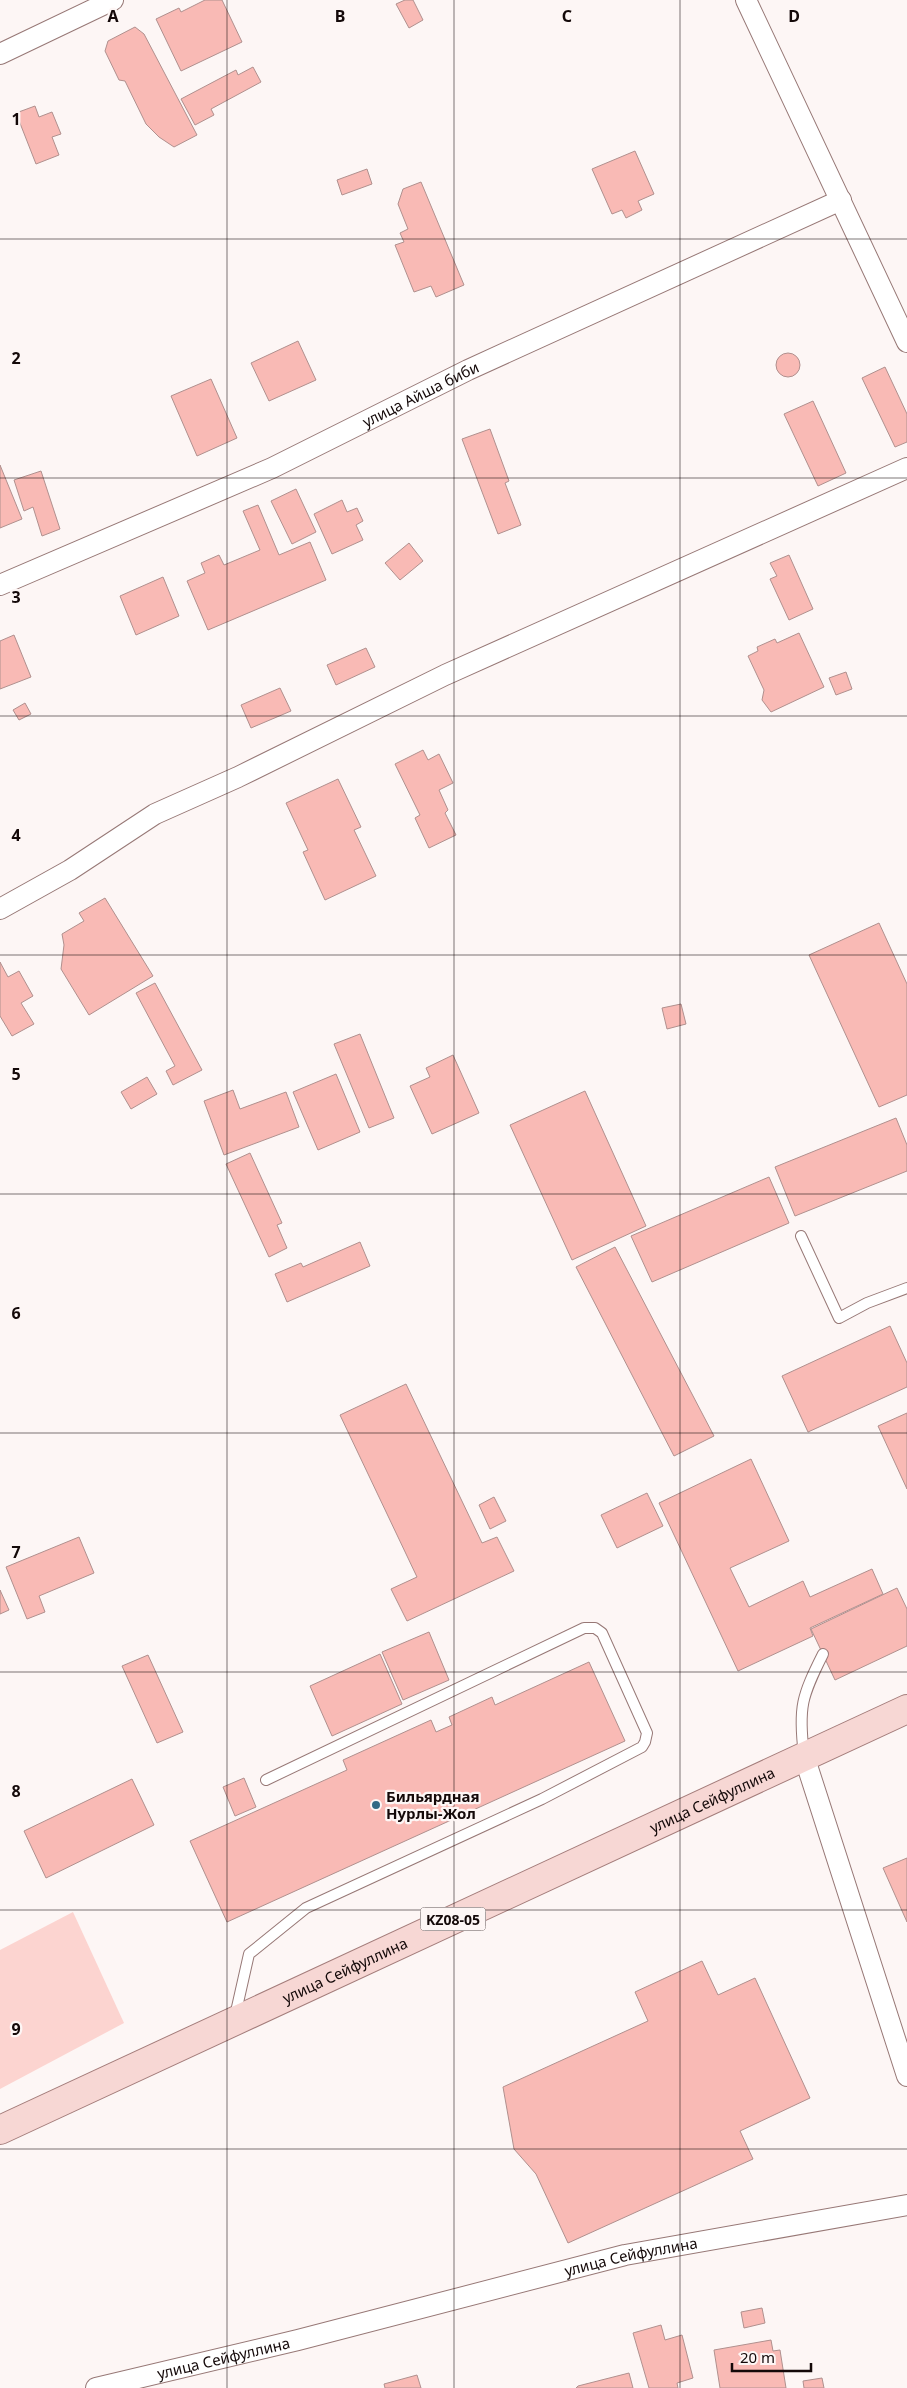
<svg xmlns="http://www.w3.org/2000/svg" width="907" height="2388" viewBox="0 0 907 2388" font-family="'Noto Sans',sans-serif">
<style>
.green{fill:#fcd4d0}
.building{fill:#f9bab5;stroke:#b0908e}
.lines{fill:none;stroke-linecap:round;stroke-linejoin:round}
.lane-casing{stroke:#977876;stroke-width:12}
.street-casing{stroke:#977876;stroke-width:22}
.primary-casing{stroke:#a47d7b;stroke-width:30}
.lane{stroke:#fff;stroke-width:10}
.street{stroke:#fff;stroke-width:20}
.primary{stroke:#f7d7d4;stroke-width:28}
.grid{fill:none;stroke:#140909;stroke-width:1;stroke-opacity:0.55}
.poi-dot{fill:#336985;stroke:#fdf6f5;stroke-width:2}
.labels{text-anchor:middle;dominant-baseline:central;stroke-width:4.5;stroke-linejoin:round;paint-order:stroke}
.shield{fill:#fdf6f5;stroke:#5a5050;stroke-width:1}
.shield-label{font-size:14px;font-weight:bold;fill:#140909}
.street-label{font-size:15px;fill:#140909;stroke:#fdf6f5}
.poi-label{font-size:15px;font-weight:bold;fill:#140909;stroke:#fdf6f5;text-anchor:start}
.grid-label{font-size:16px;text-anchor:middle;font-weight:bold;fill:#140909;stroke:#fdf6f5;stroke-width:4.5;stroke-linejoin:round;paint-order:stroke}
</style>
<rect width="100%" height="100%" fill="#fdf6f5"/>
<polygon class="green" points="73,1912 124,2023 0,2089 0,1950"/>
<g class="building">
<polygon points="205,0 222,0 242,42 181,71 156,19 179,8 181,12"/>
<polygon points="405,0 413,0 423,20 409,28 396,4"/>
<polygon points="135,27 144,34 197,135 174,147 159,137 146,124 125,81 119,80 105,51 108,41"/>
<polygon points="253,67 261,82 211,109 214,115 195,125 181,99 236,70 238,75"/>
<polygon points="35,106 39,117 52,112 61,134 52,137 59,155 36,164 16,113"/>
<polygon points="635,151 654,194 638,201 642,210 626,218 622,210 612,214 592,169"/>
<polygon points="367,169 372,184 342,195 337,180"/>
<polygon points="421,182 464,285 436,297 431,286 414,292 395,245 404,242 400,233 408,229 398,204 403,189"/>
<polygon points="298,341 316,380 269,401 251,363"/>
<circle cx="788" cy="365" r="12"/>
<polygon points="885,367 907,414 907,442 895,447 862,378"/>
<polygon points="211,379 237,438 197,456 171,396"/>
<polygon points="813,401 846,473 818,486 784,414"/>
<polygon points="490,429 509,481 505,483 521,525 498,534 462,439"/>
<polygon points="0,465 22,519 0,528"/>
<polygon points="41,471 60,529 42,536 33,507 24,511 14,480"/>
<polygon points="296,489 316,532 292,544 271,501"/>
<polygon points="342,500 347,512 357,508 363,521 356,525 363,540 332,554 314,514"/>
<polygon points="258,505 279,555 310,542 326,580 208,630 187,581 205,573 201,563 219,555 224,565 260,550 243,511"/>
<polygon points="409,543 423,561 400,580 385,563"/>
<polygon points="789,555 813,609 789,620 770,579 777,576 770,563"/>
<polygon points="163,577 179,616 136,635 120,596"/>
<polygon points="799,633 824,687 771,712 762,700 764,690 748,656 758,651 757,647 775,639 777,643"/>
<polygon points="14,635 31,677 0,689 0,641"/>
<polygon points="366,648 375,667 336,685 327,665"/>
<polygon points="846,672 852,689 836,695 829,678"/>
<polygon points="280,688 291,711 251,728 241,705"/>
<polygon points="25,703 31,714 19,720 13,710"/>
<polygon points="423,750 428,760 439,754 453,783 439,790 448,810 445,813 456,835 429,848 415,818 420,815 395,764"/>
<polygon points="338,779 361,827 354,830 376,876 325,900 303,852 308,850 286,803"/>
<polygon points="105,898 153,976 89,1015 61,969 64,945 62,934 84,921 79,913"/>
<polygon points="879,923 907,984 907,1095 879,1107 809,955"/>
<polygon points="0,962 8,977 19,971 33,996 21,1003 34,1024 12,1036 0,1016"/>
<polygon points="155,983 202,1070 173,1085 166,1071 175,1066 136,993"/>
<polygon points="681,1004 686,1024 667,1029 662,1008"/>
<polygon points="360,1034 394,1118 369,1128 334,1044"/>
<polygon points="453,1055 479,1113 432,1134 410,1086 430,1077 426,1068"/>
<polygon points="336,1074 360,1132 318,1150 293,1092"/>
<polygon points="147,1077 157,1094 131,1109 121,1092"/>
<polygon points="233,1090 240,1109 286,1092 299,1127 224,1155 204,1101"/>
<polygon points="585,1091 646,1226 572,1260 510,1125"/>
<polygon points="896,1118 907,1145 907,1171 795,1216 775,1167"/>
<polygon points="250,1153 282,1223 277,1225 287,1248 269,1257 226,1164"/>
<polygon points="769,1177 789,1223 652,1282 631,1236"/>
<polygon points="360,1242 370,1266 287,1302 275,1274 301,1263 303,1267"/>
<polygon points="615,1247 714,1436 674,1456 576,1267"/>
<polygon points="890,1326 907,1363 907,1387 808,1432 782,1376"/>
<polygon points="406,1384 482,1543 497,1537 514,1571 407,1621 391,1589 417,1577 340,1415"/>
<polygon points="907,1413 907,1489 878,1426"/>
<polygon points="751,1459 789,1541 730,1568 749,1607 803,1581 810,1597 872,1569 883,1594 810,1628 813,1636 738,1671 659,1503"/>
<polygon points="647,1493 663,1526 617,1548 601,1515"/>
<polygon points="494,1497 506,1521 490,1529 479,1505"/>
<polygon points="79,1537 94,1573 39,1596 45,1612 27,1619 6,1567"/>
<polygon points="897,1588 907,1609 907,1646 835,1680 811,1629"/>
<polygon points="0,1590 9,1610 0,1614"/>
<polygon points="429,1632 449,1680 403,1700 382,1652"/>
<polygon points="380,1654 402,1704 332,1736 310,1686"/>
<polygon points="148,1655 183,1732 157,1743 122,1666"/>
<polygon points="589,1662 625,1741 227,1922 190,1841 347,1770 343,1760 431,1720 436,1732 452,1725 449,1717 492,1697 495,1705"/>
<polygon points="244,1778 256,1807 235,1816 223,1787"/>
<polygon points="132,1779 154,1825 46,1878 24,1831"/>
<polygon points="907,1858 907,1922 883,1868"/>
<polygon points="702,1961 718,1995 755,1978 810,2098 740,2131 753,2159 568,2243 536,2174 514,2149 503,2087 648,2021 635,1992"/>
<polygon points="762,2308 765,2323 744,2328 741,2312"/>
<polygon points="661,2325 665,2340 682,2335 693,2378 677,2383 678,2388 649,2388 633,2333"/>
<polygon points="771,2340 773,2351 780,2350 786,2388 720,2388 714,2350"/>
<polygon points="629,2373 633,2388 576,2388 578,2386"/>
<polygon points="417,2375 421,2388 385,2388 384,2384"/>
<polygon points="822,2378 824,2388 804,2388 803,2381"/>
</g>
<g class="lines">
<defs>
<g id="lane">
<polyline points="801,1236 839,1318 867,1303 907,1288"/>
<path d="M804 1755C798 1707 802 1696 823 1654"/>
<polyline points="235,2016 249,1954 306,1908 542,1799 642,1747 645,1742 647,1733 602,1633 595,1628 584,1628 266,1780"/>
</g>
<g id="street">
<polyline points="746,0 907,342"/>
<polyline points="0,54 113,0"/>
<path id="s1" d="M0 585 272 468 468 370 841 200"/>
<polyline points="0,909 70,870 155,814 238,777 445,675 907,468"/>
<polyline points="804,1756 907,2076"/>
<path id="s2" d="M96 2388 298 2340 625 2255 907 2205"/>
</g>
<g id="primary">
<path id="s3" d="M0 2130 907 1709"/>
</g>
</defs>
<use href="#lane" class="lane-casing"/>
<use href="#street" class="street-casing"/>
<use href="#primary" class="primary-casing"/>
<use href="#lane" class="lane"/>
<use href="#street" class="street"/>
<use href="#primary" class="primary"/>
</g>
<path class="grid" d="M227 0V2388M454 0V2388M680 0V2388M0 239H907M0 478H907M0 716H907M0 955H907M0 1194H907M0 1433H907M0 1672H907M0 1910H907M0 2149H907"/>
<circle class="poi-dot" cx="376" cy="1805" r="5"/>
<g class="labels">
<rect class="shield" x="420.5" y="1907.5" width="65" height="23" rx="4"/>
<g class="shield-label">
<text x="453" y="1919">KZ08-05</text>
</g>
<g class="street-label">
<text stroke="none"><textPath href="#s1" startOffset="462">улица Айша биби</textPath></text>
<text stroke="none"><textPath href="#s3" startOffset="785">улица Сейфуллина</textPath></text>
<text stroke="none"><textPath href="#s3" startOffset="380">улица Сейфуллина</textPath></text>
<text stroke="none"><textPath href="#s2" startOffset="551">улица Сейфуллина</textPath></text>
<text stroke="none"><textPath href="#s2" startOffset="131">улица Сейфуллина</textPath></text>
</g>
<g class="poi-label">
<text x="386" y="1796">Бильярдная<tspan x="386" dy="17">Нурлы-Жол</tspan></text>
</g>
</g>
<g class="grid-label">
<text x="113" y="22">A</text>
<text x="340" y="22">B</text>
<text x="567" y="22">C</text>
<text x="794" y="22">D</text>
<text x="16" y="125">1</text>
<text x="16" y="364">2</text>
<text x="16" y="603">3</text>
<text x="16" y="841">4</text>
<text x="16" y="1080">5</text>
<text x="16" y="1319">6</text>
<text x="16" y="1558">7</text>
<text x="16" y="1797">8</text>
<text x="16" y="2035">9</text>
</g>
<path d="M732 2363v8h79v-8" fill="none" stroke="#140909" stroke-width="2.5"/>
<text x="740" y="2363" font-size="15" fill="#140909" stroke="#fdf6f5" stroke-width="4" paint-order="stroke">20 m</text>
</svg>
